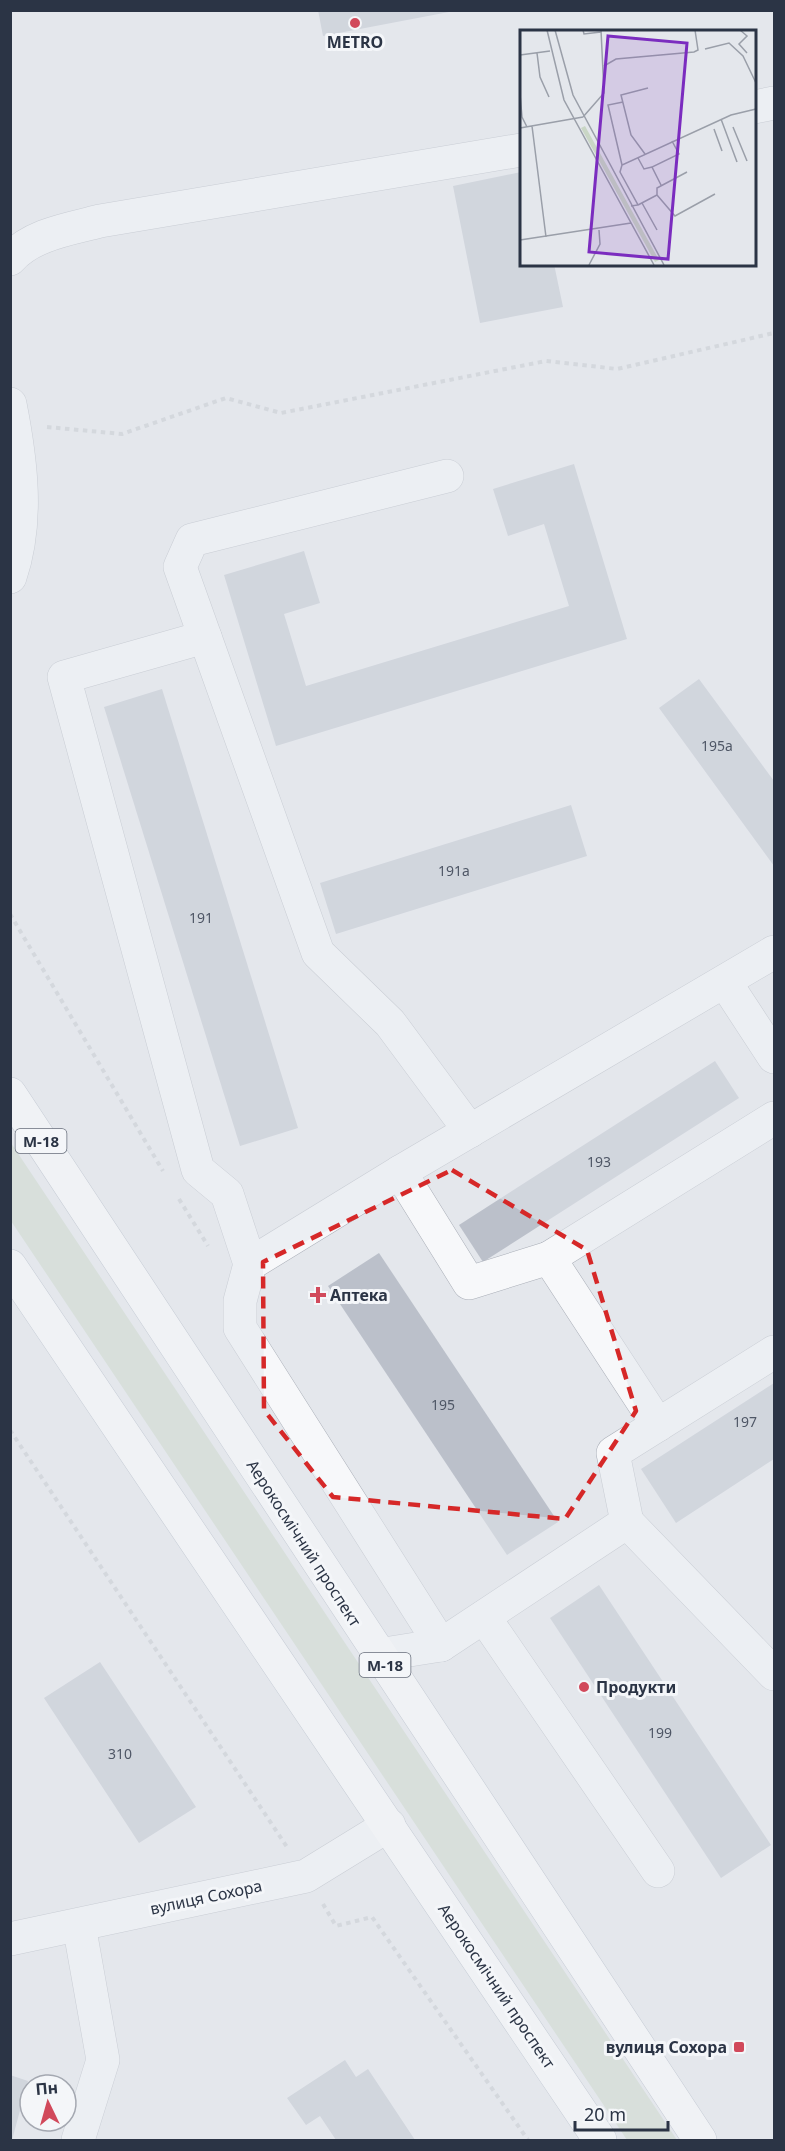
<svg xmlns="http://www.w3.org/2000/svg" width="785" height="2151" viewBox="0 0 785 2151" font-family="'Noto Sans',sans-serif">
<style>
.green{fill:#c9d6c5}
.building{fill:#bbc0ca}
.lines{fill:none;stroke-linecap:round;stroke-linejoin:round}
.minor-casing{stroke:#a9aeb7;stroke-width:34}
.major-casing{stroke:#a3abb8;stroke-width:34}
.path{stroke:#c2c5cb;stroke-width:4;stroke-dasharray:4.5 4.5;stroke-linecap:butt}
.minor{stroke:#f7f8fa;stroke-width:33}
.major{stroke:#fff;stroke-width:33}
.marked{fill:none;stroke:#d62828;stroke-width:4.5;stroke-dasharray:12 8;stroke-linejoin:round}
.poi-dot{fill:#d1495b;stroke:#f4f6f9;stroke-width:2}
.labels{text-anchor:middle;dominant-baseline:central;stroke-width:6;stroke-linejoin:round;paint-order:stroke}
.number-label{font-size:14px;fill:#4f5766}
.shield{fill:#f4f6f9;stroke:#676e7b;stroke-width:1.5}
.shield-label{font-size:15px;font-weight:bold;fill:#2b3445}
.poi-label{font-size:16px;font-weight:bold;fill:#2b3445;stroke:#f4f6f9;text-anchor:start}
.street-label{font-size:16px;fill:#2b3445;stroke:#f4f6f9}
.inset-road{fill:none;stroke:#9a9fa9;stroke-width:1.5}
.view{fill:#7b2cbf;fill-opacity:0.15;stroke:#7b2cbf;stroke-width:3}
.inset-edge{fill:none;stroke:#2b3445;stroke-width:3}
</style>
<rect width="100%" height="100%" fill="#e4e7ec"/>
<polygon class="green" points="11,1143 677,2140 627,2140 11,1221"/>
<g class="building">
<polygon points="318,10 449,10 449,12 323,36"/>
<polygon points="521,172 521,264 554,264 563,307 480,323 453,186"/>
<polygon points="574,464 627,639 276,746 224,575 304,551 320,603 284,614 306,686 569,606 544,524 508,536 493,489"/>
<polygon points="699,679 774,781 774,866 659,708"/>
<polygon points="162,689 298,1128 240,1146 104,707"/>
<polygon points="571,805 587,856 336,934 320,883"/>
<polygon points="715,1061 739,1098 483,1262 459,1225"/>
<polygon points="379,1253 558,1522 507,1555 328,1286"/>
<polygon points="774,1383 774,1459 676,1523 641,1469"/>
<polygon points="599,1585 771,1845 721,1878 550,1618"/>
<polygon points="100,1662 196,1807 139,1843 44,1698"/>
<polygon points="345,2060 356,2077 368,2069 415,2140 336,2140 320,2116 306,2125 287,2098"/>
<polygon points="10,2075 28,2081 12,2140 10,2140"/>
</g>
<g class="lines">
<defs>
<g id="minor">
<polyline points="754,107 774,103"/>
<path d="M10 259C32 234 70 229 100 221L521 150"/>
<path d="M10 404C21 460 29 522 10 577"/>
<polyline points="447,476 192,540 180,567 318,953 390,1023 470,1131"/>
<polyline points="205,637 64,677 198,1170 227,1194 250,1264"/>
<polyline points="725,982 774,1057"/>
<polyline points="400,1172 469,1283 549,1258"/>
<polyline points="658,1425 549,1258 774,1118"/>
<polyline points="627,1522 774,1674"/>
<polyline points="484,1617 658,1871"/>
<polyline points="441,1645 627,1522 613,1453 774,1352"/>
<polyline points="378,1655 441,1645 240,1328 240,1301 250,1264 400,1172 774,952"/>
<polyline points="10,1939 306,1876 389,1825"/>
<polyline points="78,2140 103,2060 79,1925"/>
</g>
<g id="major">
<polyline points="10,1094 700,2140"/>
<polyline points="10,1266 600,2140"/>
</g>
</defs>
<use href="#minor" class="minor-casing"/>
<use href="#major" class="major-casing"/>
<g class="path">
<polyline points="47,427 122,434 226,398 281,413 546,361 617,369 774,333"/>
<polyline points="10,914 163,1171"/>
<polyline points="179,1199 208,1246"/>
<polyline points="10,1430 287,1847"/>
<polyline points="323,1904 336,1926 372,1917 528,2140"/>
</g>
<use href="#minor" class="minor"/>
<use href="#major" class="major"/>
</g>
<path d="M0 0H785V2151H0ZM452 1170 587 1250 636 1411 565 1519 333 1497 264 1410 263 1262Z" fill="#e4e7ec" fill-opacity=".55" fill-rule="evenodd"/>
<path class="marked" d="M452 1170 587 1250 636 1411 565 1519 333 1497 264 1410 263 1262Z"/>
<g class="poi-dot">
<circle cx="355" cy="23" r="6"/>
<path d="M315 1286h6v6h6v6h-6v6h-6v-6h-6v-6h6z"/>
<circle cx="584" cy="1687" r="6"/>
<rect x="733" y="2041" width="12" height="12" rx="3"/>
</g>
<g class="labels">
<g class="number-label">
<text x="717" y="745">195а</text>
<text x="454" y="870">191а</text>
<text x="201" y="917">191</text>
<text x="599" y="1161">193</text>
<text x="443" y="1404">195</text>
<text x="745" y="1421">197</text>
<text x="660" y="1732">199</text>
<text x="120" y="1753">310</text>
</g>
<g class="shield">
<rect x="15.5" y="1129" width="51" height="24" rx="4.5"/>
<rect x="359.5" y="1653" width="51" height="24" rx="4.5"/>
</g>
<g class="shield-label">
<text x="41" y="1141">М-18</text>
<text x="385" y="1665">М-18</text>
</g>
<g class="poi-label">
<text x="355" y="42" text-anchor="middle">METRO</text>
<text x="330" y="1295">Аптека</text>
<text x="596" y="1687">Продукти</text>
<text x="727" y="2047" text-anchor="end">вулиця Сохора</text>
</g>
<g class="street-label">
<text transform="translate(304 1543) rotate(57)">Аерокосмічний проспект</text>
<text transform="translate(206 1897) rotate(-12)">вулиця Сохора</text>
<text transform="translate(497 1986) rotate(56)">Аерокосмічний проспект</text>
</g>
</g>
<g transform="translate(520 30)">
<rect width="236" height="236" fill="#e4e7ec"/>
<path d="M65 96 139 230 135 232 61 98Z" fill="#c9d6c5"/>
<path class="inset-road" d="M27 0 44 70 134 235M35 0 53 65 144 235M63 0 64 4 81 2M220 0 227 6 219 14 227 23M185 19 209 13 223 26 236 53M17 23 20 47 29 67M0 25 30 21M84 36 96 29 174 22 178 20 175 0M0 64 2 87 7 97M63 87 84 63 81 0M201 89 217 132M12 96 26 207M213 97 227 131M0 98 63 87M194 99 202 121M125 124 111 105 101 65 128 58M118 128 124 139 132 137M102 135 88 75 103 72M141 155 132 137 159 124 152 111M137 165 155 186 195 164M122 173 137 200M118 175 137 165V158L167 142M111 176 118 175 100 142 102 135 211 85 236 79M0 210 111 193M69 235 80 214 79 200"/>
<path class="view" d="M88 6 167 13 148 229 69 222Z"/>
<rect width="236" height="236" class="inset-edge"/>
</g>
<rect width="785" height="2151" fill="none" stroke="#2b3445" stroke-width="24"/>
<g transform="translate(48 2103) rotate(355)"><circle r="28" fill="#f4f6f9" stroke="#a4a8b1" stroke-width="1.5"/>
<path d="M0-4.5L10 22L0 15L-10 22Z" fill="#d1495b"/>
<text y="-9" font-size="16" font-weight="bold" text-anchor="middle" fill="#2b3445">Пн</text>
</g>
<path d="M575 2121v9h93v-9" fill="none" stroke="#2b3445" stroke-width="3"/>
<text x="584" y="2121" font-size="18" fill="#2b3445" stroke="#f4f6f9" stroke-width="4.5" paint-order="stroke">20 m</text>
</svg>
